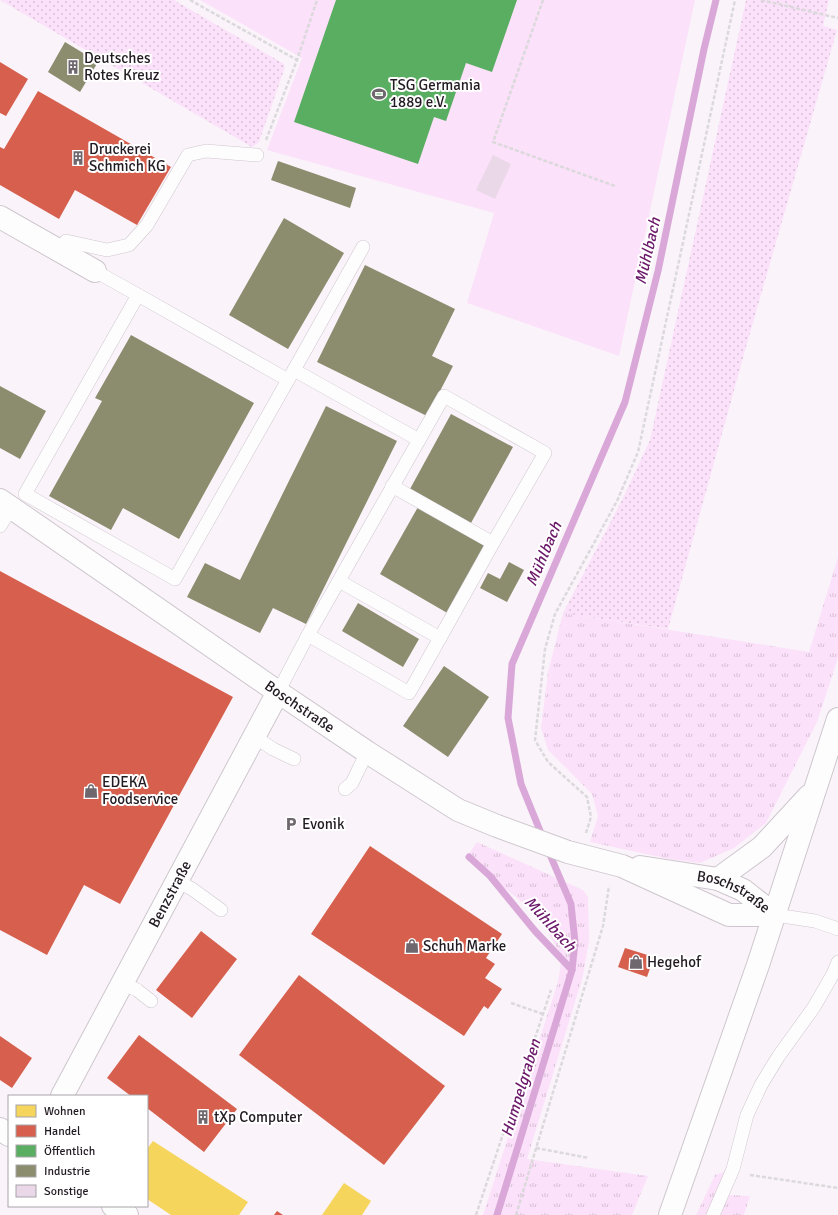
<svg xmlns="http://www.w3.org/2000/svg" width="838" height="1215" viewBox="0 0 838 1215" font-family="Signika,sans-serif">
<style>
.grass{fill:url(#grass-tufts)}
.garden{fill:url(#garden-dots)}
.pitch{fill:#fbe1f9}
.homes{fill:#f6d55c}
.shops{fill:#d6604d}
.public{fill:#5aae61}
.industry{fill:#8c8c6e}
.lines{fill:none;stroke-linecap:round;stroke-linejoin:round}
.stream{stroke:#daa8d8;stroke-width:7}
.building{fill:#ead8e8}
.service-casing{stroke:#cdc7cd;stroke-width:14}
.minor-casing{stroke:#cdc7cd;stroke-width:24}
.secondary-casing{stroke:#cdc7cd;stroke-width:24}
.path{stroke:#dbd9db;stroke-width:2.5;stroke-dasharray:4 2;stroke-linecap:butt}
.service{stroke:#fefdfe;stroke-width:13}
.minor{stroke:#fefdfe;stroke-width:22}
.secondary{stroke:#fefdfe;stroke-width:22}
.labels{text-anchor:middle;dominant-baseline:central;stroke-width:4;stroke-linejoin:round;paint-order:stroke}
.poi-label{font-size:15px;fill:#221b22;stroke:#fff;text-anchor:start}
.street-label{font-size:15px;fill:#221b22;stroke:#fff}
.water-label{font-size:16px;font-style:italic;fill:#6c196a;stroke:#fff}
</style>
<defs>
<pattern id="grass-tufts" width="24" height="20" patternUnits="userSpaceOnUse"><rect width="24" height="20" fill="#fbe1f9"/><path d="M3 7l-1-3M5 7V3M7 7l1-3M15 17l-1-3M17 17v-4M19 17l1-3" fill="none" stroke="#d7c0d5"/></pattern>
<pattern id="garden-dots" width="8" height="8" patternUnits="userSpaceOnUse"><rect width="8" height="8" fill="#fbe1f9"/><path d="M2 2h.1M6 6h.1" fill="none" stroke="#d7c0d5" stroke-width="1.8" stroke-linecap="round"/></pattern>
</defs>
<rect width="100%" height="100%" fill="#faf4fa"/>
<g class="grass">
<polygon points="838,557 838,658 817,722 766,823 734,848 700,863 669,859 590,842 598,816 592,794 548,750 541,728 548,672 563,613 809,652"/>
<polygon points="477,842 583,890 588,897 589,940 583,976 527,1159 648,1176 632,1215 483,1215 558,982 562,956 536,913 466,858"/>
<polygon points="733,1169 713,1215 696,1215 715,1175"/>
<polygon points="728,1195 750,1196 744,1215 719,1215"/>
</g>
<g class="garden">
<polygon points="0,0 174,0 284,64 285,67 259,142 252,147"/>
<polygon points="746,0 829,0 823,26 837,30 746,347 668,629 563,613 623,498 650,440"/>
</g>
<polygon class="pitch" points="200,0 695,0 619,356 467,303 494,213 267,150 302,58"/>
<g class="homes">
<polygon points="153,1141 248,1202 239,1215 171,1215 147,1199 147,1149"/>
<polygon points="344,1183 371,1201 362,1215 322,1215"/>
</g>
<g class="shops">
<polygon points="0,62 28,79 6,116 0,113"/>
<polygon points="38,91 171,167 137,225 75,190 59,219 0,185 0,147 4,149"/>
<polygon points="0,571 233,697 120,904 84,885 47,955 0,930"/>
<polygon points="370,846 502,934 486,958 495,964 485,978 502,989 488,1009 484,1006 464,1036 311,934"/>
<polygon points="201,931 237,959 192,1018 156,990"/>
<polygon points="625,948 654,957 647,977 618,967"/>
<polygon points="299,975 445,1086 384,1165 239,1055"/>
<polygon points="139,1035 237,1109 204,1152 147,1108 147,1096 131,1096 107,1078"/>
<polygon points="0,1036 32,1058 12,1088 0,1080"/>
<polygon points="277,1211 283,1215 274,1215"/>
</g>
<polygon class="public" points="336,0 517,0 492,72 466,63 446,121 434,117 418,164 294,122"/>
<g class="industry">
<polygon points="65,42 98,62 80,92 48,72"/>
<polygon points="278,161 356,188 350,208 271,180"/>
<polygon points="284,218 344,253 288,349 229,315"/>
<polygon points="365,265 455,309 432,356 453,366 427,416 317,362"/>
<polygon points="131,335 254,403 179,539 123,508 111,530 49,496 102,401 95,398"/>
<polygon points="0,386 46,411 20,459 0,448"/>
<polygon points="326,406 397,441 306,624 273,608 260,633 187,597 205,563 240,580"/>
<polygon points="451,414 513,447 471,523 410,489"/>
<polygon points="418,507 487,546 449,614 380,574"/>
<polygon points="509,562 524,570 507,602 480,588 488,573 500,579"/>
<polygon points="358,603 419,639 403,667 342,631"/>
<polygon points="444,666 489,697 448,757 403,726"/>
</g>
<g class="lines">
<g class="stream">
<polyline points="543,838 521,784 508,718 512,664 625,402 658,271 704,49 716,0"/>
<polyline points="469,857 490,876 535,931 572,970"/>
<polyline points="497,1215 572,970 575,942 571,904 548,850"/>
</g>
</g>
<polygon class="building" points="493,155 511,164 495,199 476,190"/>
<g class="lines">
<defs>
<g id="service">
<polyline points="57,251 66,241 107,250 129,245 147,225 188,155 206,151 257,155"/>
<polyline points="95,271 138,295"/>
<polygon points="138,295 288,380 175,579 25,494"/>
<polyline points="294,370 363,247"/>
<polyline points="419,440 444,396 545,453 493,543"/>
<polyline points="392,486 493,543 440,638"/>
<polyline points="0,526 11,508"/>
<polyline points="308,635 409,693 440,638 339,581"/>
<polyline points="278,692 308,635 419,440 294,370 288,380"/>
<polyline points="255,737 273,749 294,759"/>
<polyline points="345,789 352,783 367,752"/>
<polyline points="177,881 192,889 221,910"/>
<polyline points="775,915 815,921 838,929"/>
<polyline points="122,983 137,990 151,1001"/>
<polyline points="713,1215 733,1169 747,1115 761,1085 778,1057 814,1007 833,974 838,962"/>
</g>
<g id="minor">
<polyline points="0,217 95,271"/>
<path id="s1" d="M0 500 278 692 367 752 458 810 497 826 568 852 622 866 729 915H775"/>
<path id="s2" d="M640 867 718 879 743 890 775 915"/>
<path id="s3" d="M62 1096 278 692"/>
<polyline points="0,1129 9,1135"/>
<polyline points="113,1206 127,1215"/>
</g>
<g id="secondary">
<polyline points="718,879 762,847 809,796"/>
<polyline points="670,1215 758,965 838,719"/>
</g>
</defs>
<use href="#service" class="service-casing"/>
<use href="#minor" class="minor-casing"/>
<use href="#secondary" class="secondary-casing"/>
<g class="path">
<polyline points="190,0 297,60"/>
<polyline points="543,0 493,142 615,186"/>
<polyline points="761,0 838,18"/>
<polyline points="266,140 297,60 317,0"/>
<polyline points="586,833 591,817 587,797 548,762 535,740 545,649 555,614 617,501 638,452 735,0"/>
<polyline points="511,1003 543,1014"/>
<polyline points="536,1148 589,1158"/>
<polyline points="750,1175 838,1188"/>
<polyline points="476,1215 551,990"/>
<polyline points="516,1215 603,926 609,886"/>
</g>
<use href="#service" class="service"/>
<use href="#minor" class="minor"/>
<use href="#secondary" class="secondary"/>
</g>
<defs>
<symbol id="building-bare" viewBox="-9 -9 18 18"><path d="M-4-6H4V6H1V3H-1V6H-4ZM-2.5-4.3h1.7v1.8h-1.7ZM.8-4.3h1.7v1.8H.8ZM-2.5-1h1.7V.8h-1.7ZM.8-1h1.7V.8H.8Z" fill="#6e676e" stroke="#fff" stroke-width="2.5" paint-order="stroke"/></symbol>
<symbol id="stadium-bare" viewBox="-9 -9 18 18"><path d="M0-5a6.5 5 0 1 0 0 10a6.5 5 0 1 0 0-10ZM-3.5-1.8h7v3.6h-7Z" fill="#6e676e" stroke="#fff" stroke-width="2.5" paint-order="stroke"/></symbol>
<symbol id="shop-bare" viewBox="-9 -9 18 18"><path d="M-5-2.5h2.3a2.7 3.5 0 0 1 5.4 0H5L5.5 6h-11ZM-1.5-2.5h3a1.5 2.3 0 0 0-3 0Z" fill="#6e676e" stroke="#fff" stroke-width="2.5" paint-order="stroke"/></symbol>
<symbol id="parking-bare" viewBox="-9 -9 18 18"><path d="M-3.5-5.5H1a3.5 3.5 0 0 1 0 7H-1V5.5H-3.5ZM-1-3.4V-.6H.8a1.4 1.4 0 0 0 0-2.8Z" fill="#6e676e" stroke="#fff" stroke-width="2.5" paint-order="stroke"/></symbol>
</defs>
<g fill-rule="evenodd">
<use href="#building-bare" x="63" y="57" width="20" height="20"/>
<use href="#stadium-bare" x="369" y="84" width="20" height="20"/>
<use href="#building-bare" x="68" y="148" width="20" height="20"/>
<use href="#shop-bare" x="81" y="781" width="20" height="20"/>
<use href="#parking-bare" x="281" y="814" width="20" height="20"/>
<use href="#shop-bare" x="402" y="936" width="20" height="20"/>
<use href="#shop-bare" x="626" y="952" width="20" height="20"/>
<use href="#building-bare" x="193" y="1107" width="20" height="20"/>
</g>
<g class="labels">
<g class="poi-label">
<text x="84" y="58">Deutsches<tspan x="84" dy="17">Rotes Kreuz</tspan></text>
<text x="390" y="85">TSG Germania<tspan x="390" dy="17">1889 e.V.</tspan></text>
<text x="89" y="149">Druckerei<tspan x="89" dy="17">Schmich KG</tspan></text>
<text x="102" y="782">EDEKA<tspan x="102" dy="17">Foodservice</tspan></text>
<text x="302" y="824">Evonik</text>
<text x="423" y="946">Schuh Marke</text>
<text x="647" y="962">Hegehof</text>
<text x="214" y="1117">tXp Computer</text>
</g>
<g class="street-label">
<text stroke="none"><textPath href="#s1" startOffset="364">Boschstraße</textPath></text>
<text stroke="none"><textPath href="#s3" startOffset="229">Benzstraße</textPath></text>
<text stroke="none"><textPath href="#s2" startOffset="98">Boschstraße</textPath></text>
</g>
<g class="water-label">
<text transform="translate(648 251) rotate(-77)">Mühlbach</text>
<text transform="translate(544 554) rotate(-67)">Mühlbach</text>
<text transform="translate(550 924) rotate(48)">Mühlbach</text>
<text transform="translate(521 1088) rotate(-73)">Humpelgraben</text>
</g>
</g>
<rect x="8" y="1095" width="140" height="112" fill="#ffffff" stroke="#a7a4a7"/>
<rect x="16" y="1105" width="20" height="12" fill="#f6d55c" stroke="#a7a4a7"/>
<text x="44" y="1115" font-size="12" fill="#221b22">Wohnen</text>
<rect x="16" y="1125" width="20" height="12" fill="#d6604d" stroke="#a7a4a7"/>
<text x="44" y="1135" font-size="12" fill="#221b22">Handel</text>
<rect x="16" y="1145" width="20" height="12" fill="#5aae61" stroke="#a7a4a7"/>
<text x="44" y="1155" font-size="12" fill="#221b22">Öffentlich</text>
<rect x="16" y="1165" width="20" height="12" fill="#8c8c6e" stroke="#a7a4a7"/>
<text x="44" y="1175" font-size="12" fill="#221b22">Industrie</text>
<rect x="16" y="1185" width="20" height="12" fill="#ead8e8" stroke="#a7a4a7"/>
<text x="44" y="1195" font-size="12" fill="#221b22">Sonstige</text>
</svg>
